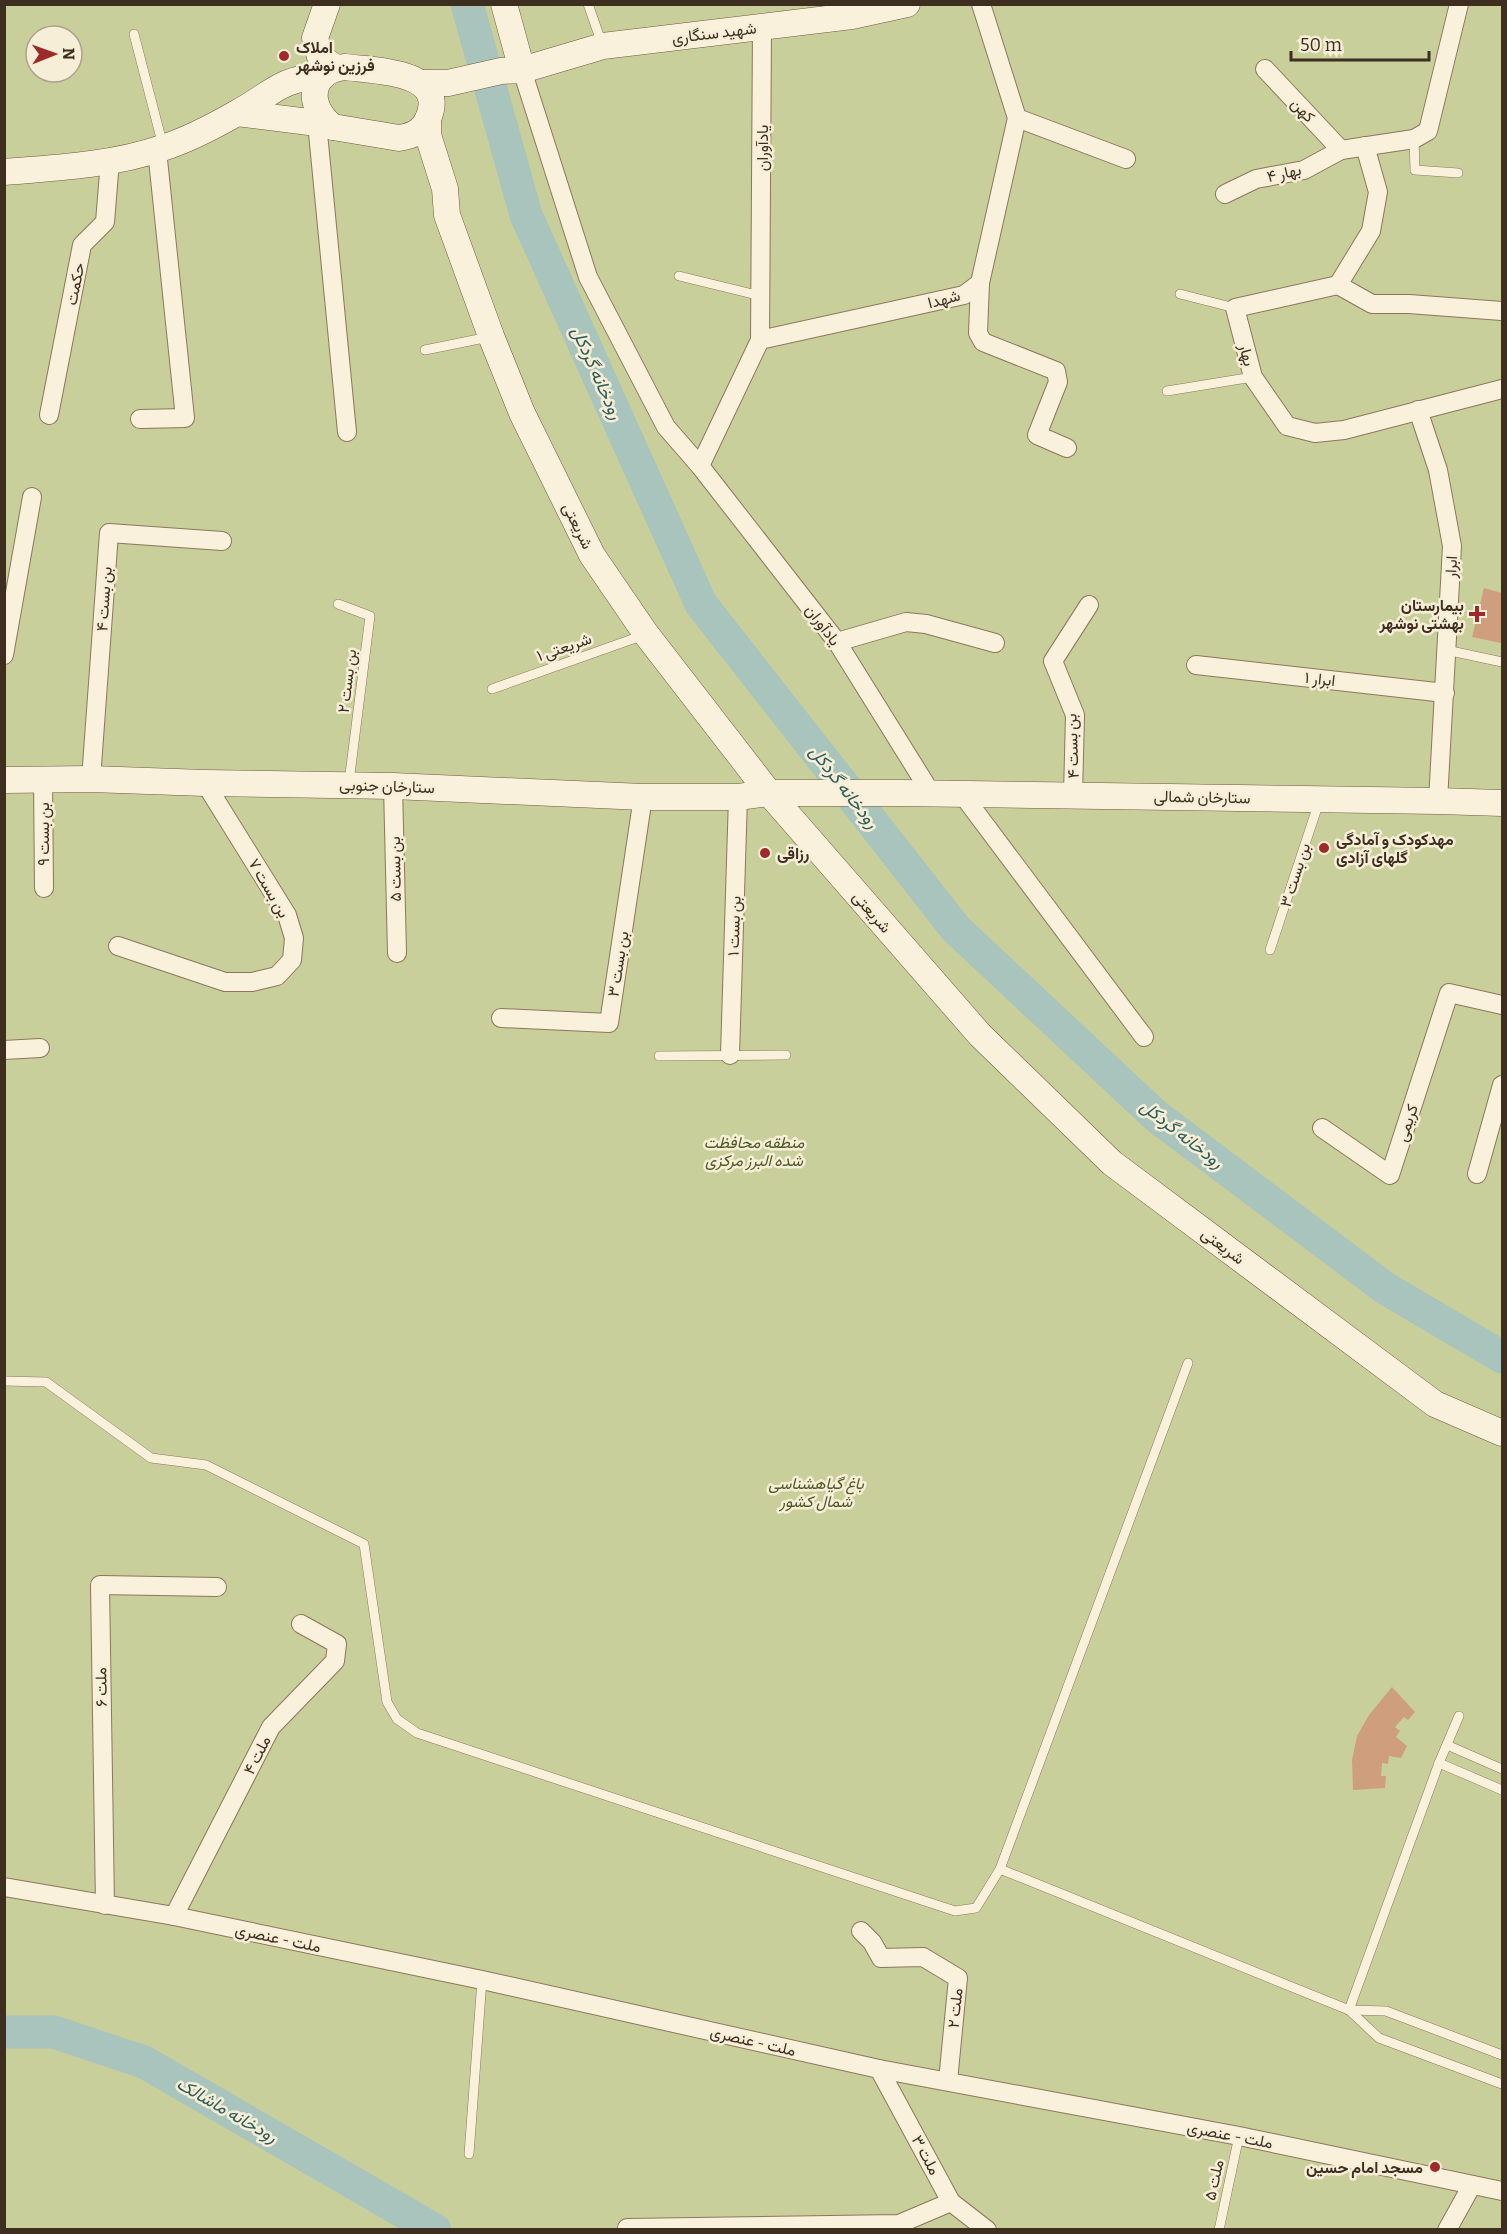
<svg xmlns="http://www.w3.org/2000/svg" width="1507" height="2234" viewBox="0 0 1507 2234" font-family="Bitter,Vazirmatn,serif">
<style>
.green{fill:#c9cf9b;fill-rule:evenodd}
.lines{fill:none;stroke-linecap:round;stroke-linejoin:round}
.river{stroke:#a9c4bc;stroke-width:33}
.building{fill:#cf9f7d}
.lane-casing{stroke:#8d765c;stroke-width:10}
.street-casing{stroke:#8d765c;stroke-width:20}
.secondary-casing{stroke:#6f573f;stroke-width:27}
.lane{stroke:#faf1dc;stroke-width:9}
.street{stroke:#faf1dc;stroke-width:18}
.secondary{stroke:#faf1dc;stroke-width:26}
.poi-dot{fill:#9e2a2b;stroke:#f7eed8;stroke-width:2}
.labels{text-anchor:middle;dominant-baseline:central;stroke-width:5;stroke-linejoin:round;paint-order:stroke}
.street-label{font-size:16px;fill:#3d2e20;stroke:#f7eed8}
.poi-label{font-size:16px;font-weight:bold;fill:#3d2e20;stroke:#f7eed8;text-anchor:start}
.park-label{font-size:16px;font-style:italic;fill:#4d5a26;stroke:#f7eed8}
.water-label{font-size:18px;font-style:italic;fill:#2f5d5a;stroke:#f7eed8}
</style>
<rect width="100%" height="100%" fill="#f0e4c8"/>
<path class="green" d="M5 5H1502V2229L5 2230ZM36 36H72V72H36Z"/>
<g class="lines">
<g class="river">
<polyline points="467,4 526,215 701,604 956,929 1156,1116 1385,1288 1502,1357"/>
<polyline points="4,2032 54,2032 144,2062 435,2230"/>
</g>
</g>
<g class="building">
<polygon points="1484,588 1502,593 1501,643 1472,637"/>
<polygon points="1392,1687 1415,1712 1408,1720 1404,1717 1395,1727 1400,1731 1396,1737 1407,1746 1401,1758 1389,1756 1388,1764 1382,1763 1381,1776 1386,1776 1385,1788 1353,1790 1352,1760 1357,1736 1369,1715"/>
</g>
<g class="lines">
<defs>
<g id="lane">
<polyline points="588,4 602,44"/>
<polyline points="134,34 163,146"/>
<polyline points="1414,139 1415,170 1458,173"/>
<polyline points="679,276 761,296"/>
<polyline points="1180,294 1235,308"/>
<polyline points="425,350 489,337"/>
<polyline points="1167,391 1253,377"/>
<polyline points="338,604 370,616 349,782"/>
<polyline points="1446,650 1502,662"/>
<polyline points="492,689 644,635"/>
<polyline points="1270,950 1319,802"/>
<polyline points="659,1056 786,1055"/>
<polyline points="1188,1363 1000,1869 1349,2010 1386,2011 1502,2055"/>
<polyline points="4,1381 46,1382 151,1458 206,1465 364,1544 387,1702 397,1719 417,1733 955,1911 976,1908 1000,1869"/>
<polyline points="1447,1745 1502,1769"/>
<polyline points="1439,1763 1502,1790"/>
<polyline points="1349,2010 1439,1763 1459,1716"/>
<polyline points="1349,2010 1379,2038 1502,2084"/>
<polyline points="469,2154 482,1980"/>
<polyline points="1219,2230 1239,2136"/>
</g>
<g id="street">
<polyline points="1265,69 1341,150"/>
<polyline points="522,70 588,277 666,427 700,466 837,642 931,793"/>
<polyline points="1017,118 1126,159"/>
<polyline points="317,123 347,432"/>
<polyline points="1365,146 1378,192 1371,231 1338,285 1235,308 1253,377 1287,426 1315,433 1344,430 1502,389"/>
<polyline points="1225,194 1256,179 1304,170 1341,150 1414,139 1428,131 1459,4"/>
<polyline points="980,283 978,333 983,342 1056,371 1058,382 1037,435 1067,448"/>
<polyline points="1338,285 1372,304 1409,304 1502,311"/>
<polyline points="760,340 762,27"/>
<polyline points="1418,410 1438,470 1452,546 1438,801"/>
<polyline points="49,415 82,245 105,222 110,161"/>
<polyline points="140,419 185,418 157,150"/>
<polyline points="700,466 760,340 964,295 980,283 1017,118 981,4"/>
<polyline points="837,642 906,622 926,624 995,643"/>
<polyline points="4,655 32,497"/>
<polyline points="1196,665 1445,693"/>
<polyline points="43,779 44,888"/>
<polyline points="91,779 109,533 222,541"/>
<polyline points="393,786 397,953"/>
<polyline points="962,794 1144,1037"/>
<polyline points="1073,795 1075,715 1053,661 1089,605"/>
<polyline points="118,946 225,982 252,982 277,976 292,960 294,938 287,915 205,783"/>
<polyline points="501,1018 609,1023 643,797"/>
<polyline points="4,1050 40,1048"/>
<polyline points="730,1055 738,797"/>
<polyline points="1322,1128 1390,1175 1449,993 1502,1005"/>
<polyline points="1477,1174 1502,1085"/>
<polyline points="4,1887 174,1916 482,1980 879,2069 1239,2136 1502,2191"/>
<polyline points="105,1905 100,1585 217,1587"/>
<polyline points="174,1916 271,1727 335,1661 337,1644 301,1624"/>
<polyline points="861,1931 872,1942 881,1958 923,1957 958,1978 948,2081"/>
<polyline points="879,2069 951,2202 987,2230"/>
<polyline points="627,2228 899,2224 951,2202"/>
<polyline points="1447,2230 1472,2185"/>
</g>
<g id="secondary">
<polyline points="327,4 315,38 320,57 336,68"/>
<polyline points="504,4 522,70"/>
<path d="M345 67C374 71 449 70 428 119 422 132 412 136 399 138L333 127C306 107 308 71 345 67Z"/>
<polyline points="421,83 448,83 501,71 522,70 603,46 852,16 907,4"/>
<polyline points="237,113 317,123 333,127"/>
<polyline points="428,119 428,135 445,189 447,215 491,336 522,413 592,555 646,634 769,793 980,1035 1112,1163 1435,1404 1502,1433"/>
<path d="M4 172C56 168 113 165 162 148 185 141 216 125 237 113 272 94 280 78 323 76"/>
<polyline points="4,780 91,779 205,783 393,786 643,797 738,797 769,793 902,793 1438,801 1502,803"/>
</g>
</defs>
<use href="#lane" class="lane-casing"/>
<use href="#street" class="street-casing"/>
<use href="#secondary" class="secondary-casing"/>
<use href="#lane" class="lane"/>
<use href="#street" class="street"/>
<use href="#secondary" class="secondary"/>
</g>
<g class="poi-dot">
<circle cx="284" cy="56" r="6"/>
<path d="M1474 605h6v6h6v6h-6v6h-6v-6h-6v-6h6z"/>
<circle cx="1324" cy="848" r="6"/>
<circle cx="765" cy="853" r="6"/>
<circle cx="1435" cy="2167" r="6"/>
</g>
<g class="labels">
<g class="street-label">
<text transform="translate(714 33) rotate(-7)">شهید سنگاری</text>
<text transform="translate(1303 110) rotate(47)">کهن</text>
<text transform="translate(762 148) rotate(-90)">یادآوران</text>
<text transform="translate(1284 173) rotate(-13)">بهار ۴</text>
<text transform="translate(75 284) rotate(-79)">حکمت</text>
<text transform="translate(944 299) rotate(-15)">شهدا</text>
<text transform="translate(1247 355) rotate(76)">بهار</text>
<text transform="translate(578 526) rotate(64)">شریعتی</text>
<text transform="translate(1451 567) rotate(-87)">ابرار</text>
<text transform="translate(104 599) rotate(-86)">بن بست ۴</text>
<text transform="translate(823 625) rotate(53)">یادآوران</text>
<text transform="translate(564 647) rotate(-19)">شریعتی ۱</text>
<text transform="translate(1320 679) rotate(6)">ابرار ۱</text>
<text transform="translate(347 681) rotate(-83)">بن بست ۲</text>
<text transform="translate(1072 746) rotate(-92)">بن بست ۴</text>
<text transform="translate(387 786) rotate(2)">ستارخان جنوبی</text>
<text transform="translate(1202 797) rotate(1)">ستارخان شمالی</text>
<text transform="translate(43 834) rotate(-90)">بن بست ۹</text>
<text transform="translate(395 869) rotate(-91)">بن بست ۵</text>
<text transform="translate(1295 875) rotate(-72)">بن بست ۳</text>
<text transform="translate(269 888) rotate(60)">بن بست ۷</text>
<text transform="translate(872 912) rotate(49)">شریعتی</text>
<text transform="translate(734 926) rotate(-88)">بن بست ۱</text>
<text transform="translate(618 964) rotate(-81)">بن بست ۳</text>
<text transform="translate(1407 1123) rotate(-72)">کریمی</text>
<text transform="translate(1223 1246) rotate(37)">شریعتی</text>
<text transform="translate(101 1687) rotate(-91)">ملت ۶</text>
<text transform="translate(257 1755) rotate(-63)">ملت ۴</text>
<text transform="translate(278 1938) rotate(12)">ملت - عنصری</text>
<text transform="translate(955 2008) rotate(-84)">ملت ۲</text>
<text transform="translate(753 2041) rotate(13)">ملت - عنصری</text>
<text transform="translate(1230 2135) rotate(11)">ملت - عنصری</text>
<text transform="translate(926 2155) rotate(62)">ملت ۳</text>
<text transform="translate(1214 2180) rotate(-78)">ملت ۵</text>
</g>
<g class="poi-label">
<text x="296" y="47">املاک<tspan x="296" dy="18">فرزین نوشهر</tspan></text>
<text x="1464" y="605" text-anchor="end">بیمارستان<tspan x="1464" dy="18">بهشتی نوشهر</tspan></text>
<text x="1336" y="839">مهدکودک و آمادگی<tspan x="1336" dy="18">گلهای آزادی</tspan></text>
<text x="777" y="853">رزاقی</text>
<text x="1423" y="2167" text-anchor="end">مسجد امام حسین</text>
</g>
<g class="park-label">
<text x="754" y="1142">منطقه محافظت<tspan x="754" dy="18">شده البرز مرکزی</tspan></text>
<text x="816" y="1483">باغ گیاهشناسی<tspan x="816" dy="18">شمال کشور</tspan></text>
</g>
<g class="water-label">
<text transform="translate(597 373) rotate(66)">رودخانه گردکل</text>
<text transform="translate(844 787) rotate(52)">رودخانه گردکل</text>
<text transform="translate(1182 1134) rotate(38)">رودخانه گردکل</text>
<text transform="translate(227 2110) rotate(30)">رودخانه ماشالک</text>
</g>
</g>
<rect width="1507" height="2234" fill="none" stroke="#3d2e20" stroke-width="12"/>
<g transform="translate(54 54) rotate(89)"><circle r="28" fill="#f7eed8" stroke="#ada18e" stroke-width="1.5"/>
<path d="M0-4.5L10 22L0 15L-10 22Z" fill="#9e2a2b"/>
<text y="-9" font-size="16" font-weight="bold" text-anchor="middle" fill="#3d2e20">N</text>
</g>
<path d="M1291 51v9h138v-9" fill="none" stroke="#3d2e20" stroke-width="3"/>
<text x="1300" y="51" font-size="18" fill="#3d2e20" stroke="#f7eed8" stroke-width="4.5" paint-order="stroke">50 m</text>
</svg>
